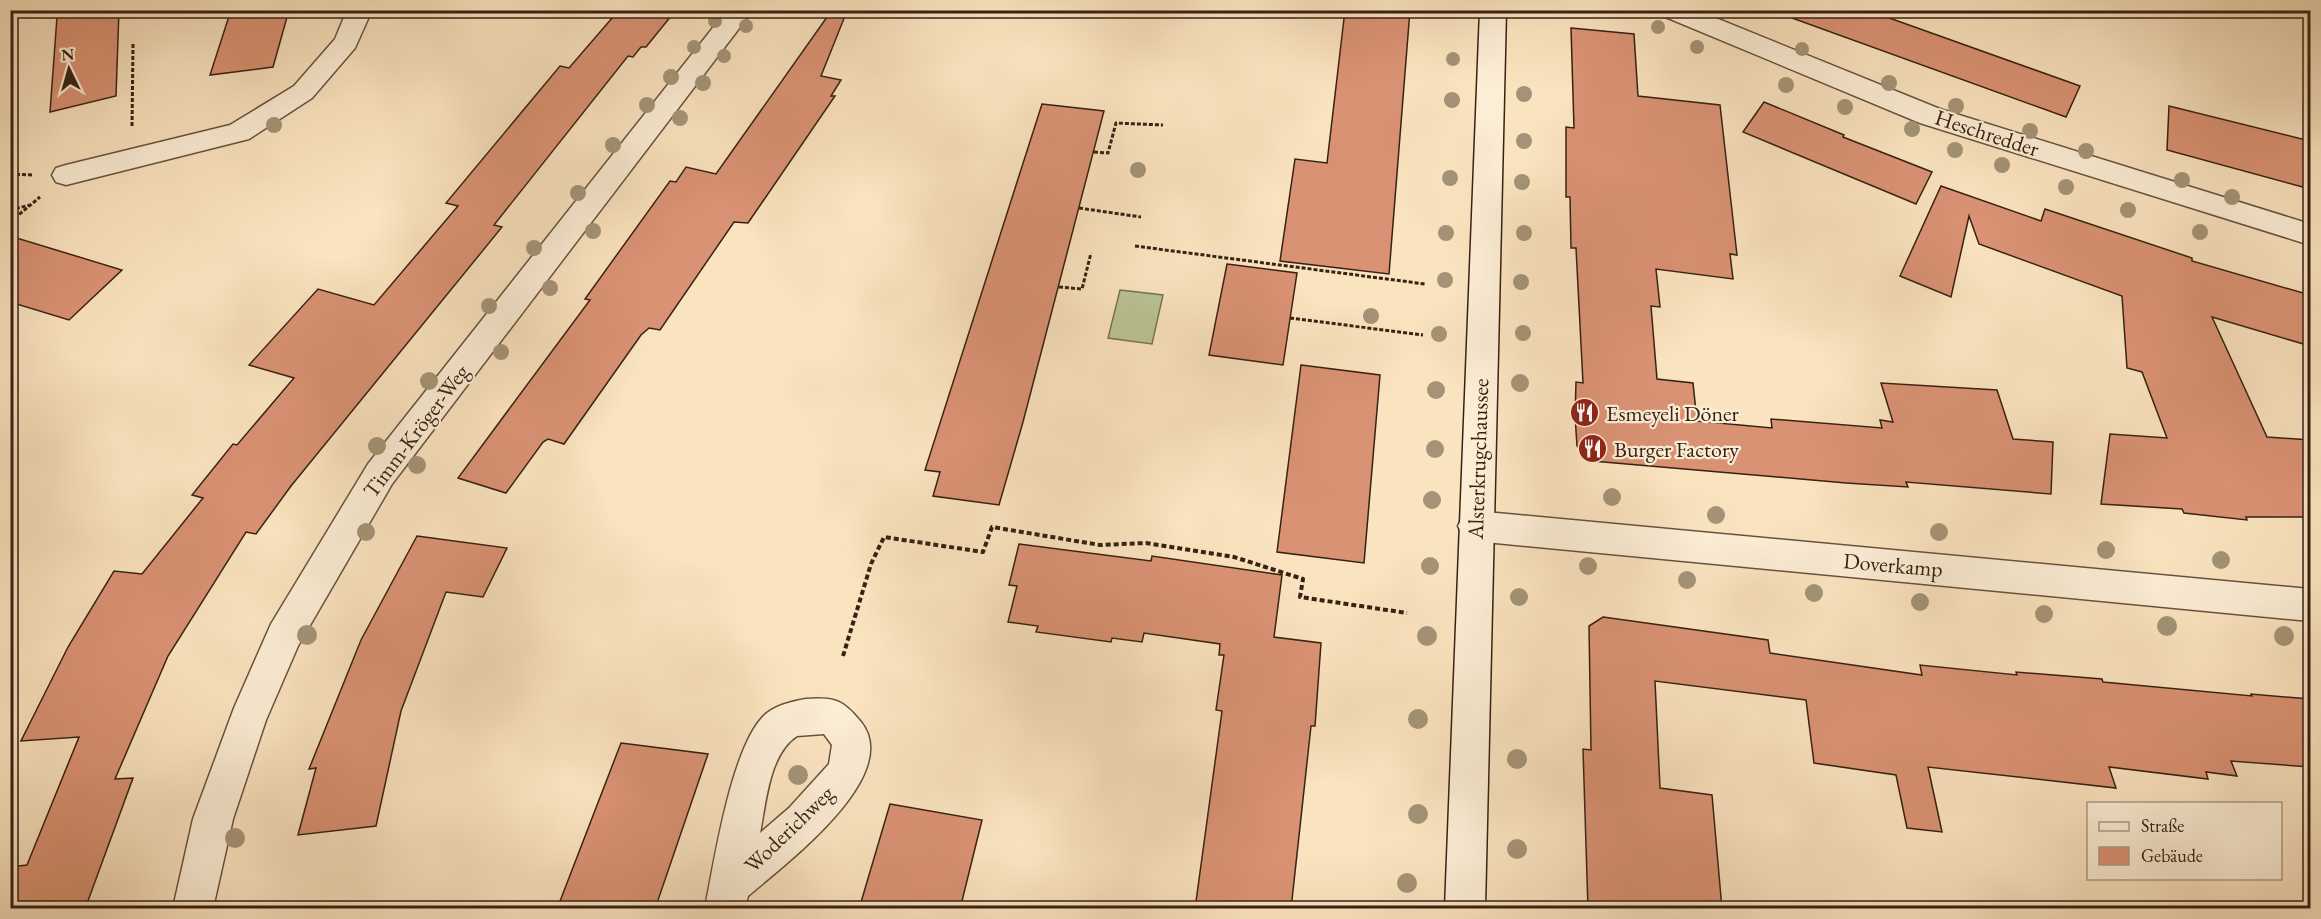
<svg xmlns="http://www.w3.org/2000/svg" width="2321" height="919" viewBox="0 0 2321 919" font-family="'EB Garamond',serif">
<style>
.green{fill:#bac495;stroke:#787254;stroke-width:1.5}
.building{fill:#da9274;stroke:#372113;stroke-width:1.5}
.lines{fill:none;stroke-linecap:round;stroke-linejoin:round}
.street-casing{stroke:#68523e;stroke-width:3}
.secondary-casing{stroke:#372113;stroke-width:3}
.path-far1{stroke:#372113;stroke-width:3;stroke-dasharray:4 2;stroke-linecap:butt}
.path{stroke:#372113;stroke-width:4;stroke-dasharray:5 3;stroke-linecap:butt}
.street{fill:#fcedd5;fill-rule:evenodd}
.secondary{fill:#fcedd5;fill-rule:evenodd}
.tree{fill:#a49376}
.labels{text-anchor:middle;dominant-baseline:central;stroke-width:4.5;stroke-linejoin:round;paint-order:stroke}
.street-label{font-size:22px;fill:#372113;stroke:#fcedd5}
.poi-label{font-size:22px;fill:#372113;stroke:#fcedd5;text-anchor:start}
</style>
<rect width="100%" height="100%" fill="#fae3bf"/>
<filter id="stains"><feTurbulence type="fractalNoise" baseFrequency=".00333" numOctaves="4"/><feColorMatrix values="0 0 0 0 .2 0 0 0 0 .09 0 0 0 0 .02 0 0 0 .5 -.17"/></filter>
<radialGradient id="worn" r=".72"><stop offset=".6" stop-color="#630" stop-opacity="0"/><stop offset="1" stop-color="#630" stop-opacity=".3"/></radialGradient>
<polygon class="green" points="1120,290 1163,295 1152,344 1108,338"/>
<g class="building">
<polygon points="85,10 119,10 116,96 50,112 57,17"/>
<polygon points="231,10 289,10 273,67 210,75"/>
<polygon points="619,10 676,10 646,47 641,47 633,57 628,56 494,225 502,227 291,486 256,534 246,532 168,656 115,779 133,778 85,909 10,909 10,867 27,865 79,737 21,741 68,647 114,571 142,574 203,498 192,495 233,444 237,445 294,378 249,365 318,289 374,305 458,206 446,203 560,66 569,68"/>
<polygon points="832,10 845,16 821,76 841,80 831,96 835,96 748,223 734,222 660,330 649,328 641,335 564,444 548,439 543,442 506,493 458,478 590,300 585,299 670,181 676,182 686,167 716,174"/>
<polygon points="1345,10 1410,10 1389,274 1280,261 1295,159 1327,163"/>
<polygon points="1794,10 1867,10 2080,86 2066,117 1792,18"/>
<polygon points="1571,28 1634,34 1638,96 1720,105 1737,255 1730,254 1733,279 1656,269 1660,307 1651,306 1657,379 1693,383 1697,421 1772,428 1771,419 1882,428 1880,420 1893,422 1881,383 1997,390 2013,439 2053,442 2051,494 1906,482 1908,487 1846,483 1592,461 1577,446 1575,416 1576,382 1583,383 1576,248 1571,248 1570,197 1566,197 1566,127 1574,128"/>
<polygon points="1764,102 1844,135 1843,137 1932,172 1916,204 1743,132"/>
<polygon points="1042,104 1104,111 1023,422 999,505 933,496 940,472 925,470"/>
<polygon points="2169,106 2310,141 2310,189 2167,150"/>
<polygon points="1941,186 2041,221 2045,209 2192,258 2192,261 2310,295 2310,346 2212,317 2267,437 2310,440 2310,517 2246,517 2247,520 2184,513 2182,509 2101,504 2110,434 2167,438 2142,372 2127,368 2122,296 1979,244 1969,216 1951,297 1900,276"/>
<polygon points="10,236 122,270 69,320 10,302"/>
<polygon points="1227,264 1297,273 1283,365 1209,355"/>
<polygon points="1301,365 1380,375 1364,563 1277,552"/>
<polygon points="417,536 507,548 483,597 446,592 401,711 376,826 298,835 316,768 309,769 361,640"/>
<polygon points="1019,544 1151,561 1152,556 1282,575 1274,637 1321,643 1315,726 1311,726 1291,909 1195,909 1222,711 1216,710 1224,655 1219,655 1220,644 1144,633 1142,642 1112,638 1111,642 1036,632 1038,626 1008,622 1017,586 1009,585"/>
<polygon points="1603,617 1768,640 1770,653 1922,675 1920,665 2017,675 2016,672 2102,679 2103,682 2252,696 2251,694 2310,699 2310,767 2231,761 2237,776 2206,772 2208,779 2109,767 2116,788 1928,767 1942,832 1907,828 1896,775 1814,763 1806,700 1655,681 1660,788 1712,795 1722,909 1588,909 1583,749 1591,750 1589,626"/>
<polygon points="621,743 708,754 655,909 557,909"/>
<polygon points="890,804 982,820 960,909 859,909"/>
</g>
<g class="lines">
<defs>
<g id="street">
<polygon points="347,10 372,10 355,48 312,98 249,139 66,185 56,182 52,175 56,168 66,165 230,125 294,86 335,39"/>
<polygon points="727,10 753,10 392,484 298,646 266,720 233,819 213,908 173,908 193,819 234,708 271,624 368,464"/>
<polygon points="1660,10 1696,10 1940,109 2310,224 2310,245 1920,123 1663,16"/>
<polygon points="1475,511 2310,589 2310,621 1475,541 1463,536 1458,526 1463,516"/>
<path d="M806 699C835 697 843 700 861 722 904 776 784 865 748 896L745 908H705C714 863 732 741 767 713 777 705 794 701 806 699ZM824 734 832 745 829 764 789 808 760 833C766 803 769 754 797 736Z"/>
</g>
<polygon id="secondary" points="1480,10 1506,10 1485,908 1445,908"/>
</defs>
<use href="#street" class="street-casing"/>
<use href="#secondary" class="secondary-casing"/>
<g class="path-far1">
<polyline points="132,126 133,43"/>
<polyline points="1094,152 1108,153 1116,123 1163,125"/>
<polyline points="10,174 32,175"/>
<polyline points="1079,208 1141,217"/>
<polyline points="10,210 30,205"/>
<polyline points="10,222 40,197"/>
<polyline points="1135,246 1425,284"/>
<polyline points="1059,287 1082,289 1091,253"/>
<polyline points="1290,318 1423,335"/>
</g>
<polyline class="path" points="843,656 871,564 884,537 983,552 992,527 1100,545 1146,543 1234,557 1303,579 1300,597 1407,613"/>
<use href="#street" class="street"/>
<use href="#secondary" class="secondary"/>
</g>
<g class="tree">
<circle cx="715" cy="21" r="7"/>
<circle cx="746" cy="26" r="7"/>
<circle cx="1658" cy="27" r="7"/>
<circle cx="694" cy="47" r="7"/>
<circle cx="1697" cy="47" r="7"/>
<circle cx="1802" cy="49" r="7"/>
<circle cx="724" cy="56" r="7"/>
<circle cx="1453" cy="59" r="7"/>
<circle cx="671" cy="77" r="8"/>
<circle cx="703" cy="83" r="8"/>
<circle cx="1889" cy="83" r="8"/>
<circle cx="1786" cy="85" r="8"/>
<circle cx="1524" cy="94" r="8"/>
<circle cx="1452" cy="100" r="8"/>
<circle cx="647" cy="105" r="8"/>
<circle cx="1956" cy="106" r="8"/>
<circle cx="1845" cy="107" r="8"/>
<circle cx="680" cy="118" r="8"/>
<circle cx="274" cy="125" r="8"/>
<circle cx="1912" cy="129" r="8"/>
<circle cx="2030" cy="131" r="8"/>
<circle cx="1524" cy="141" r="8"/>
<circle cx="613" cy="145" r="8"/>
<circle cx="1955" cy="150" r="8"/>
<circle cx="2086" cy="151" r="8"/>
<circle cx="2002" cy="165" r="8"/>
<circle cx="1138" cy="170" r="8"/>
<circle cx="1450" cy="178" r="8"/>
<circle cx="2182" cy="180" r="8"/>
<circle cx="1522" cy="182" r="8"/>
<circle cx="2066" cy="187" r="8"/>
<circle cx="578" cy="193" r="8"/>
<circle cx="2232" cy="197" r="8"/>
<circle cx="2128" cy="210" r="8"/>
<circle cx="593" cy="231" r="8"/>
<circle cx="2200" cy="232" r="8"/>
<circle cx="1446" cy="233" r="8"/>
<circle cx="1524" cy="233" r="8"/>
<circle cx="534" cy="248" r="8"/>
<circle cx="1445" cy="280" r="8"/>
<circle cx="1521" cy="282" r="8"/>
<circle cx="550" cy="288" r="8"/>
<circle cx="489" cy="306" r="8"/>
<circle cx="1371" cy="316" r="8"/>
<circle cx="1523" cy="333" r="8"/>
<circle cx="1439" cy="334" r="8"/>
<circle cx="501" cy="352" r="8"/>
<circle cx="429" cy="381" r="9"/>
<circle cx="1520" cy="383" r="9"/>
<circle cx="1436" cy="390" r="9"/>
<circle cx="377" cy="446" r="9"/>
<circle cx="1435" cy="449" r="9"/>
<circle cx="417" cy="465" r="9"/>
<circle cx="1612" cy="497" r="9"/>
<circle cx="1432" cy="500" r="9"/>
<circle cx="1716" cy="515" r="9"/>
<circle cx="366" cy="532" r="9"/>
<circle cx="1939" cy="532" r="9"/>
<circle cx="2106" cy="550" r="9"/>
<circle cx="2221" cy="560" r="9"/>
<circle cx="1430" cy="566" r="9"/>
<circle cx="1588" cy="566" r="9"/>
<circle cx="1687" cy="580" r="9"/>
<circle cx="1814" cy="593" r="9"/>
<circle cx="1519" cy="597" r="9"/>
<circle cx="1920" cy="602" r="9"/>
<circle cx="2044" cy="614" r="9"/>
<circle cx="2167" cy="626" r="10"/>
<circle cx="307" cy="635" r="10"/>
<circle cx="1427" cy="636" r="10"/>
<circle cx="2284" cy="636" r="10"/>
<circle cx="1418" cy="719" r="10"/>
<circle cx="1517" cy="759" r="10"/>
<circle cx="798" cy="775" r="10"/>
<circle cx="1418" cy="814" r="10"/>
<circle cx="235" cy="838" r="10"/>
<circle cx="1517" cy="849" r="10"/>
<circle cx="1407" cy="883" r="10"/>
</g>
<defs>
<symbol id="restaurant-disc" viewBox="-11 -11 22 22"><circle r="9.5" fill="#8f2418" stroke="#fcedd5"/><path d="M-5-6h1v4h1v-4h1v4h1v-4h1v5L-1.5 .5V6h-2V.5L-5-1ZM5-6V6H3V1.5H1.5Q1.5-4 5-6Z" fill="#fff"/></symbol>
</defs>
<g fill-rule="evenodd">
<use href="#restaurant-disc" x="1568" y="396" width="33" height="33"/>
<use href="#restaurant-disc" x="1576" y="432" width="33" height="33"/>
</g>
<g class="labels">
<g class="street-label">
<text transform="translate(1987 133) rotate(18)">Heschredder</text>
<text transform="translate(416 431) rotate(-53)">Timm-Kröger-Weg</text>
<text transform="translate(1478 459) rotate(-88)">Alsterkrugchaussee</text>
<text transform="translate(1893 565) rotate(5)">Doverkamp</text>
<text transform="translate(789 829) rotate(-44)">Woderichweg</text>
</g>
<g class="poi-label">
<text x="1606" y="413">Esmeyeli Döner</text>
<text x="1614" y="449">Burger Factory</text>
</g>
</g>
<rect width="2321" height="919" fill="none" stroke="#fae3bf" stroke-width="36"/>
<rect x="12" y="12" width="2297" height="895" fill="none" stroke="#372113" stroke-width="3"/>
<rect x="18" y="18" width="2285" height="883" fill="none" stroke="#372113" stroke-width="1.5"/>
<rect x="2087" y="802" width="195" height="78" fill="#fcedd5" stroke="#ad9b87" stroke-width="1.5"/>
<rect x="2099" y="822" width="30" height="9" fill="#fcedd5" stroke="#ad9b87" stroke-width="1.5"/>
<text x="2141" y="832" font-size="18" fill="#372113">Straße</text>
<rect x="2099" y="847" width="30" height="18" fill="#da9274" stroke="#ad9b87" stroke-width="1.5"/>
<text x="2141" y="862" font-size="18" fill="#372113">Gebäude</text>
<g transform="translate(69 69) rotate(355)" stroke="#fcedd5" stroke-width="4.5" paint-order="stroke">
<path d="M0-4.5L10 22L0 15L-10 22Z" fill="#372113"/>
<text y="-9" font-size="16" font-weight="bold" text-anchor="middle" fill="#372113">N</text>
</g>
<rect width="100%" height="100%" filter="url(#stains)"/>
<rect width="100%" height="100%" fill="url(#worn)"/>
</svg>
